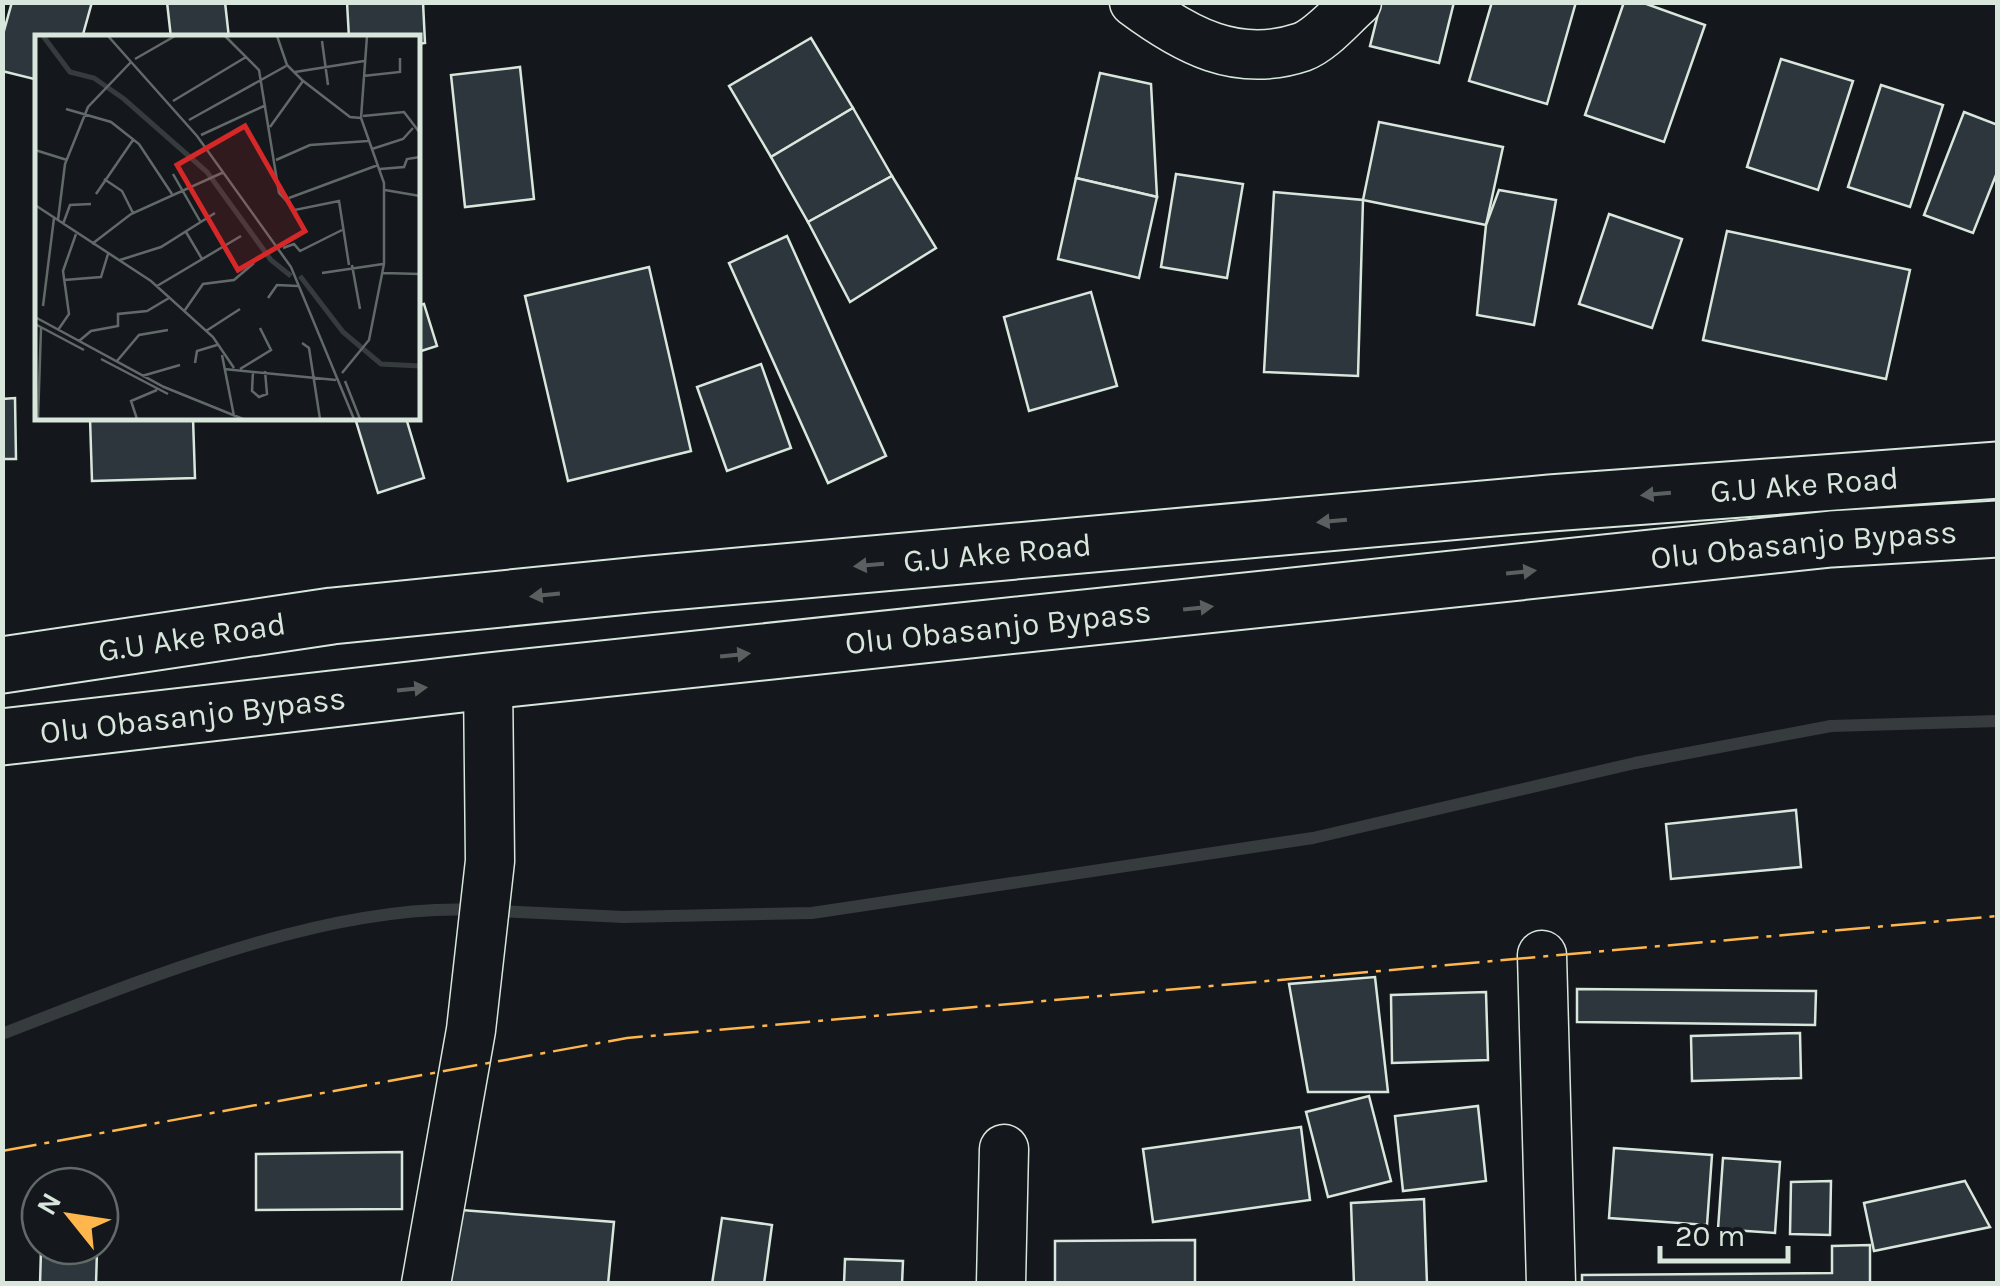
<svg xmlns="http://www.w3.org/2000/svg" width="2000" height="1286" viewBox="0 0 2000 1286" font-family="Karla,sans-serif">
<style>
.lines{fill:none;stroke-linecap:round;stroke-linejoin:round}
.stream{stroke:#363b3e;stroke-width:12}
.building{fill:#2c363c;stroke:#d8e6dc;stroke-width:2.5}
.minor-casing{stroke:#d8e6dc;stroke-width:51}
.major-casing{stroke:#d8e6dc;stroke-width:59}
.minor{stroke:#14181c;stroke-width:48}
.major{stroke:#14181c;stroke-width:55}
.power{stroke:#ffb74d;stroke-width:2.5;stroke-dasharray:35 8 5 8;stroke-linecap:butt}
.oneway{fill:#59605f}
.labels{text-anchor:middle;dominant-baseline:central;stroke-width:8;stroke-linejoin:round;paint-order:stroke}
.street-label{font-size:32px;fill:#d8e6dc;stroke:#14181c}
.inset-river{fill:none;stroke:#363b3e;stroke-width:5}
.inset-road{fill:none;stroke:#626a69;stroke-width:2.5}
.view{fill:#d62828;fill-opacity:0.15;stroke:#d62828;stroke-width:5}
.inset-edge{fill:none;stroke:#d8e6dc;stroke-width:5}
</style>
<rect width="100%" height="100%" fill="#14181c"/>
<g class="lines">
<g class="stream">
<polyline points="496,911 624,917 812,913 1313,838 1635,763 1831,726 1998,721"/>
<path d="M2 1034C142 980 326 903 476 910"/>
</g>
</g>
<g class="building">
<polygon points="12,2 92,2 82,38 38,38 38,80 2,71 2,38"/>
<polygon points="167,2 225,2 229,38 171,38"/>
<polygon points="347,2 423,2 425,43 418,44 418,38 349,38"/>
<polygon points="1381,2 1454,2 1439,63 1370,46"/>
<polygon points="1492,2 1576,2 1547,104 1469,81"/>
<polygon points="1624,2 1641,2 1705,25 1664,142 1585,115"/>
<polygon points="811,38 853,108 771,157 729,86"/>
<polygon points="1781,59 1853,81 1818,190 1747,167"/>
<polygon points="520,67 534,199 465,207 451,75"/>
<polygon points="1100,73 1151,84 1157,197 1076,178"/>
<polygon points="1881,85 1943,105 1910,207 1848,187"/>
<polygon points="853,108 892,176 808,222 771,157"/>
<polygon points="1964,112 1998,125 1998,170 1973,233 1924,215"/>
<polygon points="1379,122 1503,147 1486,225 1363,200"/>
<polygon points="1176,174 1243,184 1227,278 1161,267"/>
<polygon points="892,176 936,248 850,302 808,222"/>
<polygon points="1076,178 1157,197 1139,278 1058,259"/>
<polygon points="1499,190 1556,200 1534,325 1477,315 1486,225"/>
<polygon points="1274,192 1363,200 1358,376 1264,372"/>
<polygon points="1609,214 1682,239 1652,328 1579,304"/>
<polygon points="1727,231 1910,270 1886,379 1703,340"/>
<polygon points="787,236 886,456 828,483 729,263"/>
<polygon points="649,267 691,451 568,481 525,296"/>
<polygon points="1091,292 1117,386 1029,411 1004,317"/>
<polygon points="424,304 437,346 418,352 418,305"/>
<polygon points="761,364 791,448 727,471 697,387"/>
<polygon points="15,398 16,459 2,459 2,399"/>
<polygon points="90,418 193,418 195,478 92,481"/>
<polygon points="355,418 406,418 424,478 378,493"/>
<polygon points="1796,810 1801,867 1671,879 1666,824"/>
<polygon points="1375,977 1388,1092 1308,1092 1289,984"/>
<polygon points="1577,989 1816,991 1815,1025 1577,1022"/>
<polygon points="1486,992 1488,1060 1392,1063 1391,995"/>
<polygon points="1800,1033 1801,1078 1692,1081 1691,1036"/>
<polygon points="1369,1096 1391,1181 1328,1197 1306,1112"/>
<polygon points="1478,1106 1486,1181 1403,1191 1395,1116"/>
<polygon points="1301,1127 1310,1200 1153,1222 1143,1149"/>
<polygon points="1614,1148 1712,1155 1707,1225 1609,1218"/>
<polygon points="402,1152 402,1209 256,1210 256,1154"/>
<polygon points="1723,1158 1780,1162 1775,1233 1718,1229"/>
<polygon points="1831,1181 1830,1235 1790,1234 1791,1182"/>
<polygon points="1965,1181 1990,1227 1874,1251 1864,1203"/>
<polygon points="1424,1199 1427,1284 1354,1284 1351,1203"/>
<polygon points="448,1209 614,1222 608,1284 441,1284"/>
<polygon points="722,1218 772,1225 764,1284 712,1284"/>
<polygon points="1195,1240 1195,1284 1055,1284 1055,1241"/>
<polygon points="1870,1245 1870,1284 1582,1284 1582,1275 1832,1273 1832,1246"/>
<polygon points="41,1250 97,1251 96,1284 40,1284"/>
<polygon points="845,1259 903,1261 902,1284 844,1284"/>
</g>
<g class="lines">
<defs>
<g id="minor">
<path d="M1134 2C1185 40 1237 69 1302 47 1321 40 1341 16 1357 2"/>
<polyline points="1542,955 1551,1284"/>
<polyline points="426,1284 471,1030 490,861 488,681"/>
<polyline points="1001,1284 1004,1149"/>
</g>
<g id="major">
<path id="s1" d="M2 665 332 616 649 584 1550 503 1998 470"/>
<path id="s2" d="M2 737 488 681 1831 539 1998 529"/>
</g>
</defs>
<use href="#minor" class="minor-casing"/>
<use href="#major" class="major-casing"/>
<use href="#minor" class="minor"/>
<use href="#major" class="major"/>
<polyline class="power" points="2,1151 627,1038 1998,916"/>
</g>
<defs><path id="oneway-solid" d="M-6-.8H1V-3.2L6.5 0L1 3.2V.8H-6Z" transform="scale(2.5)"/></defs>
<g class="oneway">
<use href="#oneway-solid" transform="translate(1656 494) rotate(175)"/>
<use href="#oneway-solid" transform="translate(1332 521) rotate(175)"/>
<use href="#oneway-solid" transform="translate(869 565) rotate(175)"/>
<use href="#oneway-solid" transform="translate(1521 572) rotate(-6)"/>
<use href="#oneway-solid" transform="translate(545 595) rotate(174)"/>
<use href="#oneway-solid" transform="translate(1198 608) rotate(-6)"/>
<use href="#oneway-solid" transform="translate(735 655) rotate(-6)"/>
<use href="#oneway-solid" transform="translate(412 689) rotate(-6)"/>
</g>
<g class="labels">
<g class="street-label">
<text stroke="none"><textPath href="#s1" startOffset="1812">G.U Ake Road</textPath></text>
<text stroke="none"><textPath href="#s2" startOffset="1812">Olu Obasanjo Bypass</textPath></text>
<text stroke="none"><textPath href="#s1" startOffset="1002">G.U Ake Road</textPath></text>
<text stroke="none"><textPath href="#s2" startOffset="1002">Olu Obasanjo Bypass</textPath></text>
<text stroke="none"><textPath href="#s1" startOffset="192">G.U Ake Road</textPath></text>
<text stroke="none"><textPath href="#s2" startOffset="192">Olu Obasanjo Bypass</textPath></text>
</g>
</g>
<g transform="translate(35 35)">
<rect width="385" height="385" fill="#14181c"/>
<path class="inset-river" d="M8 1 35 37 59 43 89 64 172 137 236 225 256 241M265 241 308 297 346 329 385 331"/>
<path class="inset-road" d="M73 1 162 101 256 232 319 384M190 1 224 35 244 158 260 175 304 166 314 230M242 1 252 30 267 45 315 82 326 83M287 6 293 50M100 24 140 1M260 37 329 26M328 41 365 37V23M138 66 211 22M31 74 76 87 104 109 137 159M328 81 369 77 385 98M154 85 251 31M235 92 268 46M166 100 231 70M337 114 368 104 378 93M0 115 32 125M241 125 275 110 333 106M345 134 369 132 372 124 385 122M138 139 165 186M69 144 87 156 98 178M350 155 385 161M61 159 98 105M254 163 343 130M0 170 116 246 178 302 199 333M23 185 30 129 53 72 96 27M28 189 35 170 56 169M151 197 167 224M57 209 96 179 189 137M248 213 259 209 265 216 307 195M85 225 126 212 180 178M317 230 325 274M287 238 348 229M348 238 385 239M29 245 66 242 73 219M122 251 206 201M233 263 242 250 263 251M8 271 19 183M150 275 168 249 199 245 219 228M0 282 129 352 208 384M0 289 49 315M23 295 34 279 28 236 41 199M171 296 205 274M44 306 56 296 83 291V279L112 276 134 263M267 308 274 313 285 384M187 320 199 381M66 324 133 359M82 326 104 300 133 295M160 328 162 316 182 310M189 334 301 345M205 334 236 315 225 293M218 336 217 356 224 362 232 359 230 336M307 338 334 305 349 229V148L326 83 332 1M107 341 145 330M310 346 325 384M3 384 6 293M102 384 96 366 122 355"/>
<path class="view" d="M210 91 270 196 203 235 142 130Z"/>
<rect width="385" height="385" class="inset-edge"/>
</g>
<rect width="2000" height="1286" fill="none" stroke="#d8e6dc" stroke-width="10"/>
<g transform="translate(70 1216) rotate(300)"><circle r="48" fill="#14181c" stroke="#626a69" stroke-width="2.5"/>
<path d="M0-8L18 38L0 25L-18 38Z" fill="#ffb74d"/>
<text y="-15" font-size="28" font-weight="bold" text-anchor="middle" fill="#d8e6dc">N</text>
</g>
<path d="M1660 1246v15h128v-15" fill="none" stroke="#d8e6dc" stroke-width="5"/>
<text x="1675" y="1246" font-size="30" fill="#d8e6dc" stroke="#14181c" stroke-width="8" paint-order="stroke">20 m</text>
</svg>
